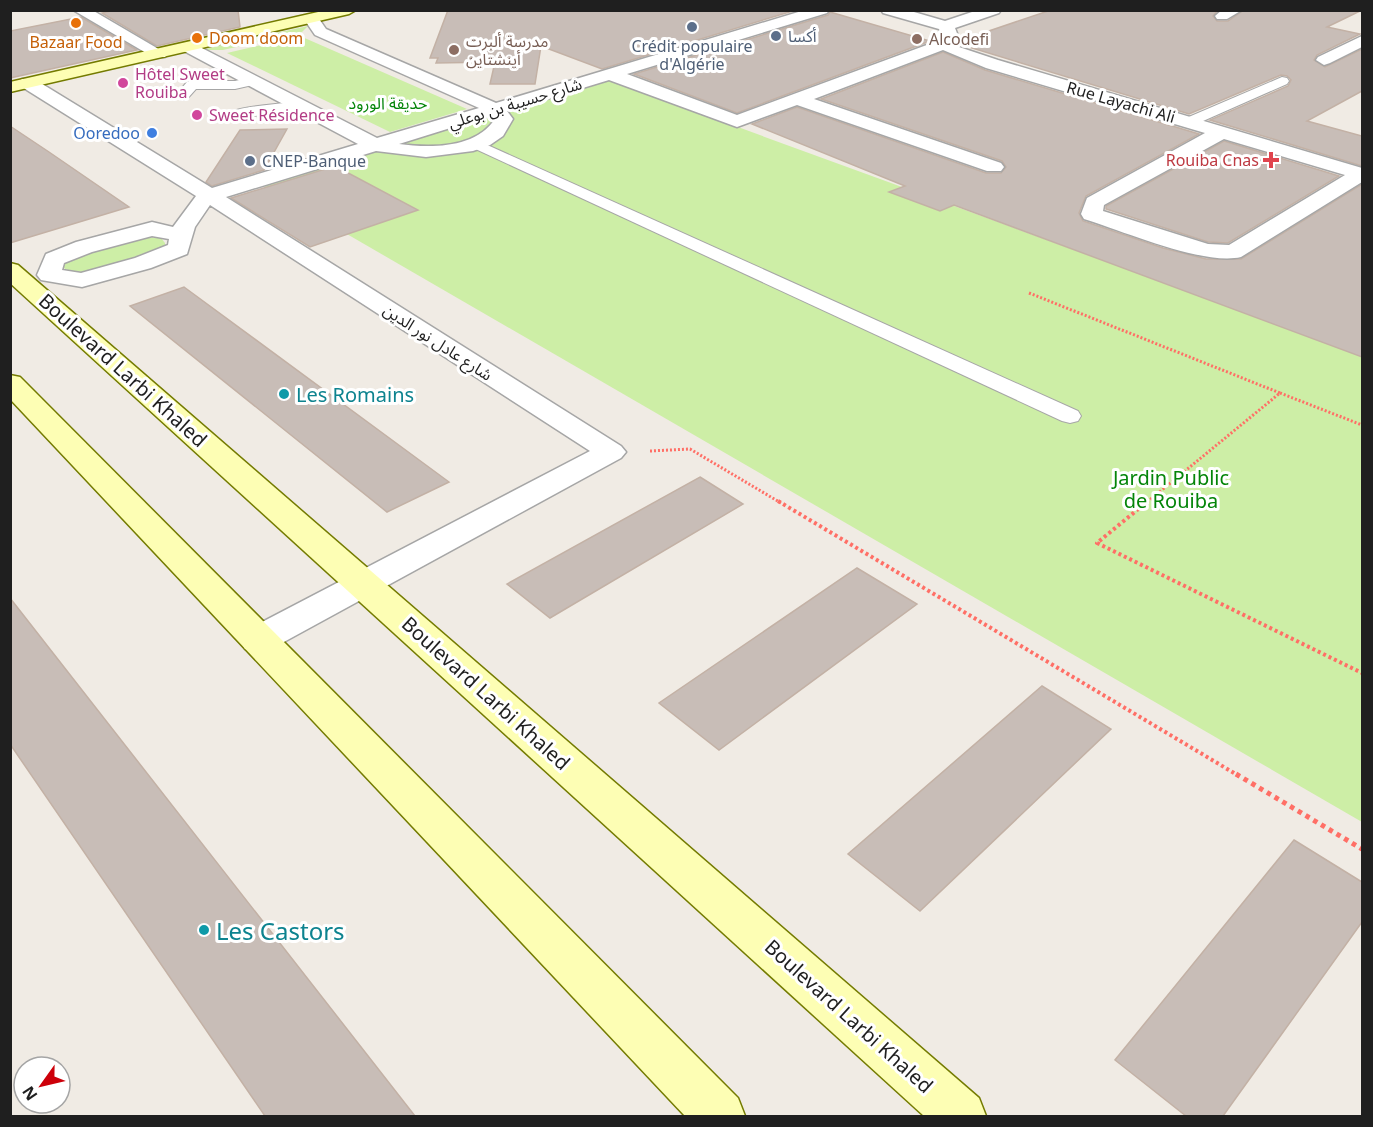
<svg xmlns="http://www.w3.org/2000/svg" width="1373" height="1127" viewBox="0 0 1373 1127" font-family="'Noto Sans','Noto Sans Arabic',sans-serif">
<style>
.grass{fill:#cdeea6}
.building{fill:#c8bdb7;stroke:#c3b1a5;stroke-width:1.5}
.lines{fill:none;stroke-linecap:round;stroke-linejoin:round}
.lane-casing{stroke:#a6a6a6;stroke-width:2}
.street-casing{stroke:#a6a6a6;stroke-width:3}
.secondary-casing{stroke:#747b00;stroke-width:3}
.path-far2{stroke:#ff6f66;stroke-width:3;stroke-dasharray:2 2;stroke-linecap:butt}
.path-far1{stroke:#ff6f66;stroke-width:4;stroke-dasharray:3 3;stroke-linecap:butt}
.path{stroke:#ff6f66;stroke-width:5;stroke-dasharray:4.5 4.5;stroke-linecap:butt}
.lane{fill:#fff;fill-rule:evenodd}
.street{fill:#fff;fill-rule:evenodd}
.secondary{fill:#fdfeb4;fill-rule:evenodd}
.food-dot{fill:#e8710a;stroke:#fff;stroke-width:2}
.service-dot{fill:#5c6f8a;stroke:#fff;stroke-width:2}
.education-dot{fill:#8d6e63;stroke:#fff;stroke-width:2}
.hotel-dot{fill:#d1479c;stroke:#fff;stroke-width:2}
.shop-dot{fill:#3f7fe0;stroke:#fff;stroke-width:2}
.health-dot{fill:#e0444e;stroke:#fff;stroke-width:2}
.culture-dot{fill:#0f9aa8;stroke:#fff;stroke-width:2}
.labels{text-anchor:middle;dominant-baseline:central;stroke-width:6;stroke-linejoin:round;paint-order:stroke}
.far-service-label{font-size:16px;fill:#4e5e75;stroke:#fff;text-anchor:start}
.far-food-label{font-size:16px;fill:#c56008;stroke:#fff;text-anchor:start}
.far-education-label{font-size:16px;fill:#785e54;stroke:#fff;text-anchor:start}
.far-hotel-label{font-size:16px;fill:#b23c85;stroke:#fff;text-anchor:start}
.far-street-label{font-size:16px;fill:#1f1f1f;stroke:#fff}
.far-park-label{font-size:16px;fill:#048509;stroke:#fff}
.far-shop-label{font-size:16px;fill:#366cbe;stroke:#fff;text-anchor:end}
.far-health-label{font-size:16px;fill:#be3a42;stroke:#fff;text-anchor:end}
.street-label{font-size:20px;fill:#1f1f1f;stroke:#fff}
.culture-label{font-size:20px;fill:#0d838f;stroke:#fff;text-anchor:start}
.park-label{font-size:20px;fill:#048509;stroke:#fff}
.near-culture-label{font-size:24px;fill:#0d838f;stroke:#fff;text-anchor:start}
</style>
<rect width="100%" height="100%" fill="#f0ebe4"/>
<g class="grass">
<polygon points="308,26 302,32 223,50 201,50"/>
<polygon points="300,36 467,109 390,132 227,53"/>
<polygon points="609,80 1362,355 1362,822 264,186"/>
<polygon points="141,237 161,238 165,243 165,247 159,252 82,274 65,269 63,266 69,259"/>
</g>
<g class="building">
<polygon points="115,10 238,10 240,27 157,46 102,13"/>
<polygon points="448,10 796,10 602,69 541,46 535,84 490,84 495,62 436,63 438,58 430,58"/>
<polygon points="1051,10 1218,10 1213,16 1217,21 1228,21 1244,10 1362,10 1327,27 1360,34 1317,55 1314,60 1325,67 1362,49 1362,91 1307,121 1362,136 1362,166 1210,120 1288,86 1291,80 1287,76 1281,75 1189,114 962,45 962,40"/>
<polygon points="830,12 930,41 737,113 634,74 828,15"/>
<polygon points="81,17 137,50 10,78 10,31"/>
<polygon points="943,52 985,70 1199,134 1086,196 1079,213 1083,221 1163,248 1206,259 1241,259 1362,184 1362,357 954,205 940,211 889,192 905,186 752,124 797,107 986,173 1001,173 1006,167 1002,161 821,99"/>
<polygon points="10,126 49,152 129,207 10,243"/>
<polygon points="287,129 264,170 212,186 206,182 240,130"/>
<polygon points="1224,141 1339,176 1228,243 1208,242 1106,209 1106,206"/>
<polygon points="335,166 418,210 310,247 231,198"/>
<polygon points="184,287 449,482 387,512 130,306"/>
<polygon points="700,477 743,504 550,618 507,584"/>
<polygon points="857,568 917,604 719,750 659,703"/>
<polygon points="10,598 415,1116 265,1116 10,744"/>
<polygon points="1042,686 1111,729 920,911 848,854"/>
<polygon points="1294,840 1362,882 1362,922 1223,1116 1186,1116 1115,1060"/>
</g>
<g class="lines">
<defs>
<g id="lane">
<polygon points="252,77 259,81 257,84 235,89 196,89 187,99 182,100 175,96 187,82 192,81 235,81"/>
<polygon points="1282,77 1287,78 1289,81 1287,84 1194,125 1184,125 1182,122 1184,119"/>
<path d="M299 101 306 105C297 114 241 120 232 112 239 106 285 104 299 101Z"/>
<polygon points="474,139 1078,411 1081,416 1078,421 1070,423 1062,421 469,146 467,143"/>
</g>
<g id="street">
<polygon points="73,10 92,10 167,54 165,57 153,57"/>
<path d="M805 10H829L827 13 627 74 737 115 943 39 939 29 883 13 881 10H907L945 21 978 10H1001L999 13 955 28 960 41 959 47 998 60 1362 168V182L1241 257C1204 266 1123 231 1084 219L1081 214 1087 198 1205 133 986 68 943 50 814 99 1001 163 1004 167 1001 171H987L797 105 737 127 609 80 507 111 513 119 503 136 490 145 473 151 426 157 376 151 226 197 621 446 626 452 621 458 271 649 258 652 245 649 240 640 245 631 590 451 210 205 195 227 187 254 151 268 82 287 41 280 37 275 46 254 76 242 152 222 173 227 196 196 22 87 19 83 22 79H34L212 188 358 144 182 50 180 47 182 44H194L377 138 479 108 315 35 304 19 307 16H317L326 29 496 103ZM492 115 495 119C475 149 430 148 399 144ZM1224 139 1345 175 1229 245 1208 244 1103 211 1104 205ZM152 236 169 239 168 245 135 258 81 273 62 270 64 263 92 252Z"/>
<polygon points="1222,10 1242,10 1227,19 1217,19 1215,16"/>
<polygon points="1362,36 1362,47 1330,63 1324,65 1316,60 1318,57"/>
</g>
<g id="secondary">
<polygon points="327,10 356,10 349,14 10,92 10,82"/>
<polygon points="10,263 18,265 979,1098 986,1116 924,1116 10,283"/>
<polygon points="10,375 20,377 738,1098 745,1116 685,1116 10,399"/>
</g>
</defs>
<use href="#lane" class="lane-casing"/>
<use href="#street" class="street-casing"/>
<use href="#secondary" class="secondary-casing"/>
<g class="path-far2">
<polyline points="1029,293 1280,393 1146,503"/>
<polyline points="1280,393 1362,425"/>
<polyline points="650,451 690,449 781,503"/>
</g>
<g class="path-far1">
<polyline points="778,501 1239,776"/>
<polyline points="1148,501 1097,543 1362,673"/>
</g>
<polyline class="path" points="1236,774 1362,849"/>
<use href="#lane" class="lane"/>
<use href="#street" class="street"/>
<use href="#secondary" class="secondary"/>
</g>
<g class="food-dot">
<circle cx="76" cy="23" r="6"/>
<circle cx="197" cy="38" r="6"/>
</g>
<g class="service-dot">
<circle cx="692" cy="27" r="6"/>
<circle cx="776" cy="36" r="6"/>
<circle cx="250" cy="161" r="6"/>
</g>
<g class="education-dot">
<circle cx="917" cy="39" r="6"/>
<circle cx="454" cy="50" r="6"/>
</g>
<g class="hotel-dot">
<circle cx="123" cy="83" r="6"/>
<circle cx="197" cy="115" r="6"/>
</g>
<circle class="shop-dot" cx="152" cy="133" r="6"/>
<path class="health-dot" d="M1268 151h6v6h6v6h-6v6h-6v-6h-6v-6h6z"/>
<g class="culture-dot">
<circle cx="284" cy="394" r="6"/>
<circle cx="204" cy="930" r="6"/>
</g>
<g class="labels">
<g class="far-service-label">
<text x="788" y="36">أكسا</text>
<text x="692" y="46" text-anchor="middle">Crédit populaire<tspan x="692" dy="18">d'Algérie</tspan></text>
<text x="262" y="161">CNEP-Banque</text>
</g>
<g class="far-food-label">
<text x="209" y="38">Doom doom</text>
<text x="76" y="42" text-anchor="middle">Bazaar Food</text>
</g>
<g class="far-education-label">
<text x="929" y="39">Alcodefi</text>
<text x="466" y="41">مدرسة ألبرت<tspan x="466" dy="18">أينشتاين</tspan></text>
</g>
<g class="far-hotel-label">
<text x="135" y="74">Hôtel Sweet<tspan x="135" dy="18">Rouiba</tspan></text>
<text x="209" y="115">Sweet Résidence</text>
</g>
<g class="far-street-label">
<text transform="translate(1121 102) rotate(16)">Rue Layachi Ali</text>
<text transform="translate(515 103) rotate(-17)">شارع حسيبة بن بوعلي</text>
<text transform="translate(438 342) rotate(33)">شارع عادل نور الدين</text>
</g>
<g class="far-park-label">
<text x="388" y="103">حديقة الورود</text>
</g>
<g class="far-shop-label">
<text x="140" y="133">Ooredoo</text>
</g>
<g class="far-health-label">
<text x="1259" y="160">Rouiba Cnas</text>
</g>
<g class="street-label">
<text transform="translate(123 370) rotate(42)">Boulevard Larbi Khaled</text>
<text transform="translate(486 693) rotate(42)">Boulevard Larbi Khaled</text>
<text transform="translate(849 1016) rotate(42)">Boulevard Larbi Khaled</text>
</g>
<g class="culture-label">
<text x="296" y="394">Les Romains</text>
</g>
<g class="park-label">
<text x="1171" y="477">Jardin Public<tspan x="1171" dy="23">de Rouiba</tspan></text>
</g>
<g class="near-culture-label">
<text x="216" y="930">Les Castors</text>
</g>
</g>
<rect width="1373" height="1127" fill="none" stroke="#1f1f1f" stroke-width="24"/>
<g transform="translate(42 1085) rotate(236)"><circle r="28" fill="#ffffff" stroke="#a5a5a5" stroke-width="1.5"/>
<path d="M0-4.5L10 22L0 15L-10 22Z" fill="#cd000a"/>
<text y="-9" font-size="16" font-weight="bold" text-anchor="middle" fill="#1f1f1f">N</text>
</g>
</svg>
